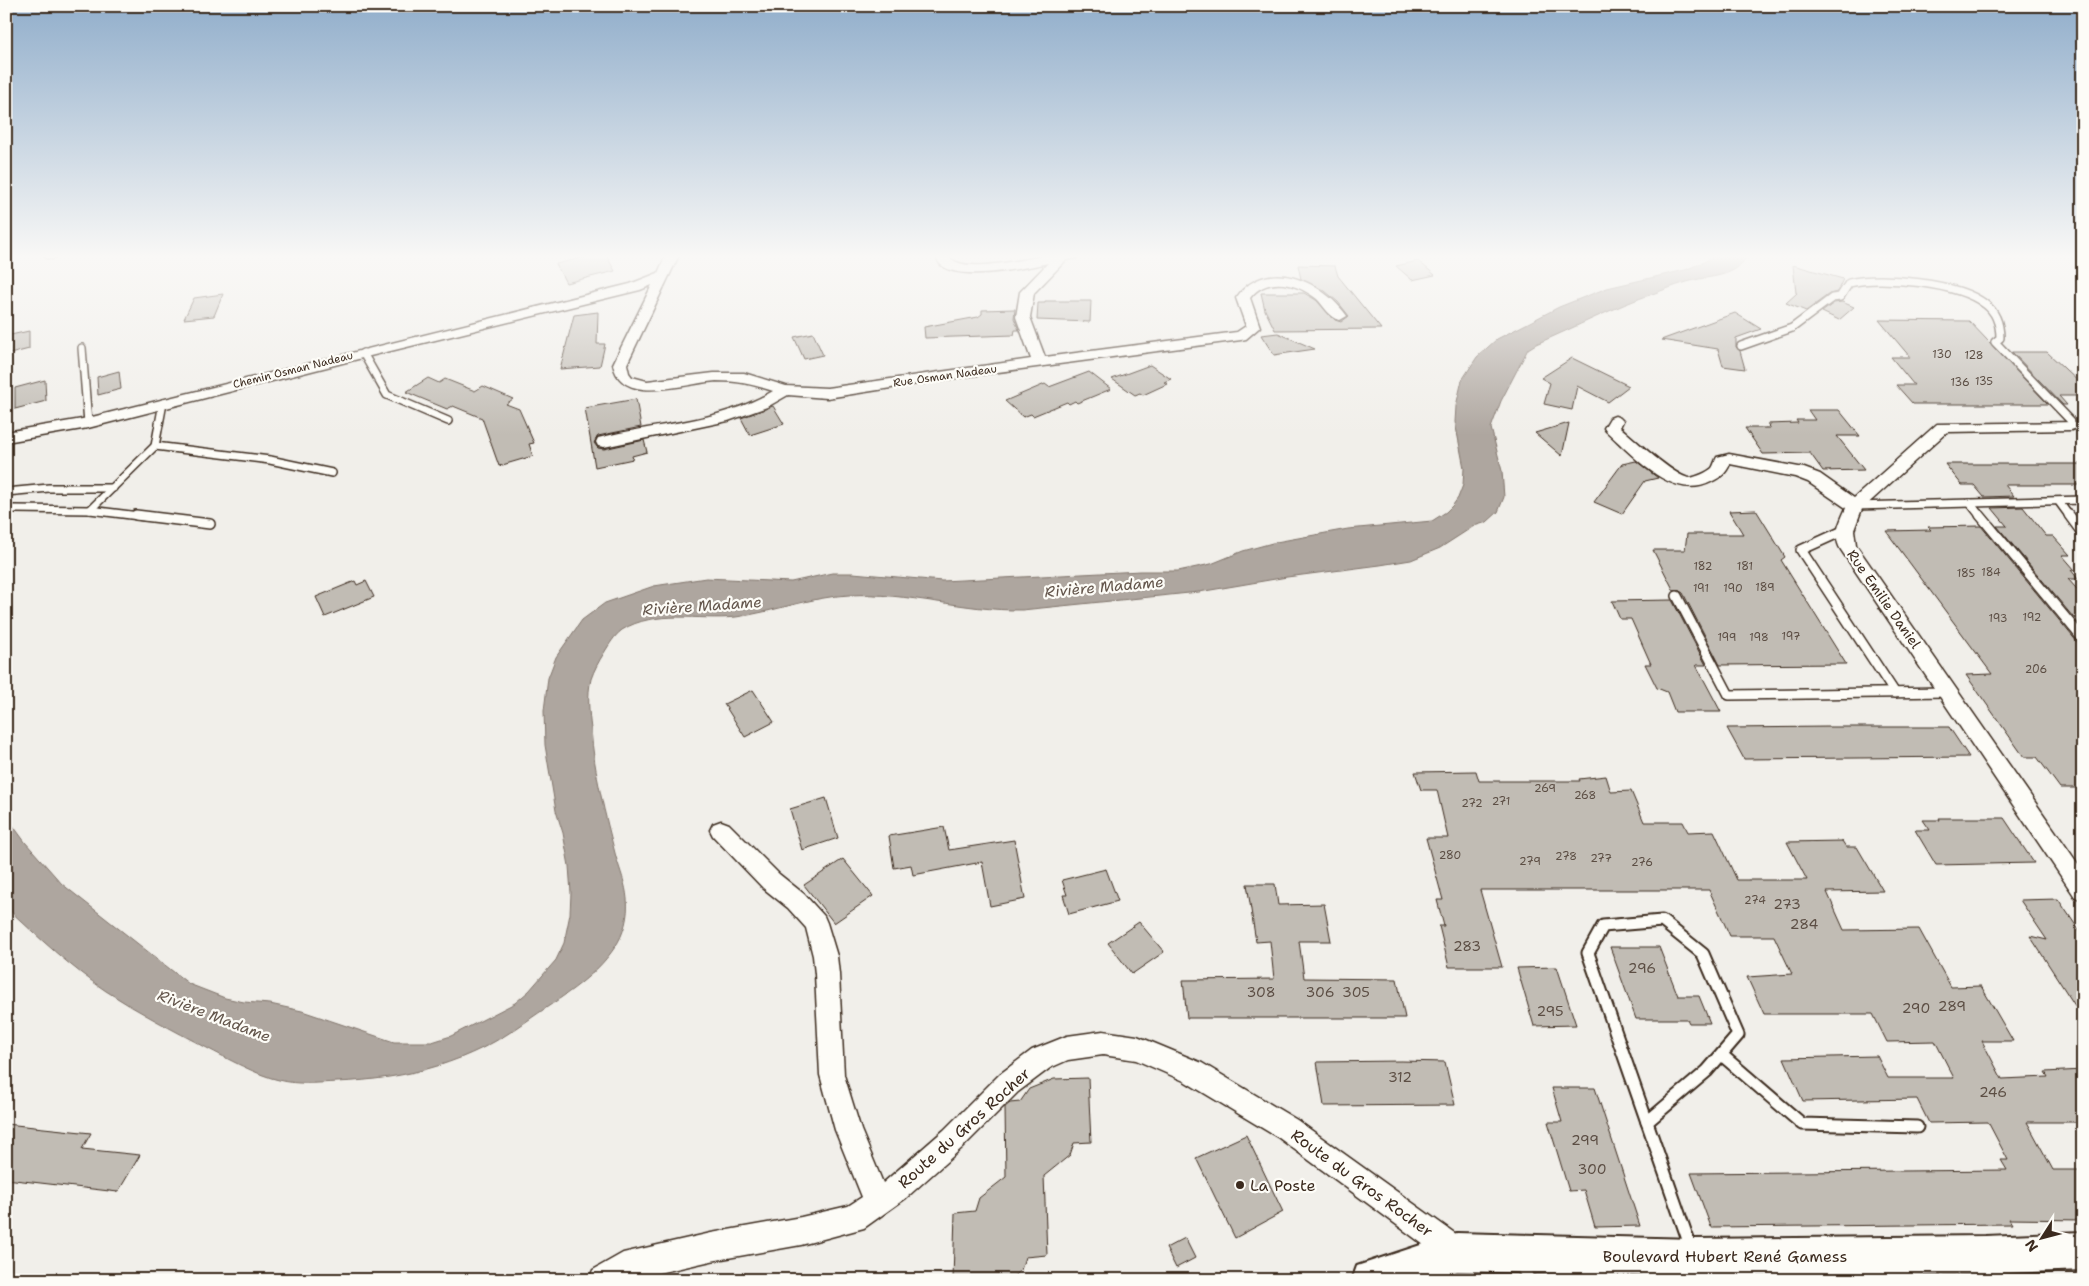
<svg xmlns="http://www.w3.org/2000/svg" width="2089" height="1286" viewBox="0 0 2089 1286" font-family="'Shantell Sans',sans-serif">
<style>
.water{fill:#aea69f;stroke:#80746b}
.building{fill:#c1bcb4;stroke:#3b2a1e}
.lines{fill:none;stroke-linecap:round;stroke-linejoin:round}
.lane-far2-casing{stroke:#3b2a1e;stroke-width:10}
.lane-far1-casing{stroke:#3b2a1e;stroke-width:12}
.lane-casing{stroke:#3b2a1e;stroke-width:15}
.street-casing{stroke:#3b2a1e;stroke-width:3}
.secondary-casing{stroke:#3b2a1e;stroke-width:4}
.lane-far2{stroke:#fdfcf7;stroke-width:7}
.lane-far1{stroke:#fdfcf7;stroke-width:9}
.lane{stroke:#fdfcf7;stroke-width:11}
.street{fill:#fdfcf7;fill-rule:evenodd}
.secondary{fill:#fdfcf7;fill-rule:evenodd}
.poi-dot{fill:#3b2a1e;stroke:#fdfcf7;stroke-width:2}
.labels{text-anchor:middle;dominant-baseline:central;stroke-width:4.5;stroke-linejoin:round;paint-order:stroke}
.number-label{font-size:11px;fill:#5c4e44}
.far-street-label{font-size:11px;fill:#3b2a1e;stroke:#fdfcf7}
.street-label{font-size:14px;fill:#3b2a1e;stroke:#fdfcf7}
.near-number-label{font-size:14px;fill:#5c4e44}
.water-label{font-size:15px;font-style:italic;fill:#63554b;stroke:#fdfcf7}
.near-street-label{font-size:16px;fill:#3b2a1e;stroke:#fdfcf7}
.near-poi-label{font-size:16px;fill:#3b2a1e;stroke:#fdfcf7;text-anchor:start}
</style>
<rect width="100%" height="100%" fill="#f1efea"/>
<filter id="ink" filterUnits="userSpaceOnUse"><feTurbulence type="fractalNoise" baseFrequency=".02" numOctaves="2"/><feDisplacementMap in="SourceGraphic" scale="10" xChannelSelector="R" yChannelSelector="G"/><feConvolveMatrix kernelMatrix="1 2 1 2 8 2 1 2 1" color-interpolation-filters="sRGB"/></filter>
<g filter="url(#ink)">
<path class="water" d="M1714 255H1747C1739 274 1718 276 1699 279 1684 282 1669 288 1655 293 1614 307 1576 327 1536 344L1528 349 1501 401 1491 428 1502 471 1504 497 1498 512 1487 522 1474 526 1440 548 1411 560 1380 565 1287 577 1199 592 1022 610C964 611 908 592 849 595 810 597 774 612 736 617 699 621 655 609 622 630 614 636 609 645 604 653 599 661 594 670 591 679 587 695 589 713 591 729 594 773 605 814 616 857 620 870 626 885 627 899 629 915 624 934 615 947 594 979 558 999 527 1021 469 1063 408 1079 337 1082 318 1083 298 1085 279 1080 259 1076 226 1058 207 1048 173 1030 138 1012 106 991 70 967 38 937 6 907V816L25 842 62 884 189 984 225 998 244 1002 270 1004 302 1011 394 1042H432L451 1036 515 1003 529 991 556 960 564 943 570 914 571 893 569 866 563 833 556 811 545 745 544 711 548 678 556 657 582 620 605 603 654 586 706 578 791 582 832 573H853L942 581 1141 571H1178L1211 564 1243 551 1276 542 1348 529 1432 521 1446 512 1453 505 1458 498 1463 485 1464 468 1455 422 1456 406 1462 380 1477 357 1497 339 1559 307 1607 288 1685 270 1706 261Z"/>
<g class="building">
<polygon points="594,255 606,255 615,271 566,283 556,264"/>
<polygon points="1418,261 1435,275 1412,280 1396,266"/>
<polygon points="1298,265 1335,266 1338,276 1381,329 1275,330 1265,310 1261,293 1304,293 1316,300 1335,320 1341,322 1349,316 1338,302 1325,291 1301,279"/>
<polygon points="1793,265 1843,279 1837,292 1829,294 1806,311 1786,303 1797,293 1796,293"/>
<polygon points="223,294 214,316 184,319 194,298"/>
<polygon points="1045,301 1091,301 1090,322 1037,320 1038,303 1045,303"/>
<polygon points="1842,302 1854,307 1839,320 1822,312 1834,303"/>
<polygon points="1015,309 1014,318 1019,330 1015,330 1014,335 925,338 924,327 978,317 982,314 982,310"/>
<polygon points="598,312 597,344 605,344 600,366 560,369 574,315"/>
<polygon points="1735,313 1761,329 1736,338 1736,347 1740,351 1745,369 1723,366 1718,349 1661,340"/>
<polygon points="1879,320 1969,321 2048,404 1913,404 1896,385 1914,385 1891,357 1910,357"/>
<polygon points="29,331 29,349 6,355 6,336"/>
<polygon points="813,333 823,355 804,359 794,337"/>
<polygon points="1278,333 1315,349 1274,355 1261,335"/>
<polygon points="2012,352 2047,352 2083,386 2083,396 2059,396 2067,405 2063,405"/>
<polygon points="1572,358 1629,386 1608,402 1577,386 1572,410 1544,404 1550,383 1541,378"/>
<polygon points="1150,365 1171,379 1164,382 1167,384 1143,395 1140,393 1135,395 1112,379"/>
<polygon points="119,371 121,389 98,395 97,377"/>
<polygon points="1089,372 1111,389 1077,403 1075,401 1069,404 1067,402 1033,416 1031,414 1023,417 1005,401 1045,384 1049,387"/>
<polygon points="428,378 439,383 445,379 475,391 483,386 513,399 506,404 519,409 534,443 529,444 533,456 499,466 482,418 453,406 447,409 406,392"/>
<polygon points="45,380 46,401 15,409 15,388"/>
<polygon points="636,399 641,427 598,436 594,443 598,448 604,449 644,440 647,452 632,456 633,459 595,467 585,408"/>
<polygon points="773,406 784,424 750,435 741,418"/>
<polygon points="1808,410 1839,410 1860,436 1837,436 1864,470 1823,471 1810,453 1763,454 1745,428 1771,428 1767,424 1798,423 1796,420 1815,420"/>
<polygon points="1569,423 1562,456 1535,433"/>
<polygon points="1636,461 1658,478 1645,481 1622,514 1594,502 1622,464"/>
<polygon points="1945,464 2083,464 2083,485 2005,485 2014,496 1984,497 1974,485 1962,485"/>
<polygon points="2023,507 2046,536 2053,536 2070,555 2062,555 2075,570 2071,570 2078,579 2068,579 2083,596 2083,629 1997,526 2007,526 1992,508"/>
<polygon points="1756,510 1785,557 1781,560 1846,664 1720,665 1683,593 1678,590 1674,591 1653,550 1685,550 1687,534 1743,534 1729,511"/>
<polygon points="1981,526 2078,643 2083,645 2083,788 2060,788 2037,757 2024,757 1966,675 1992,674 1886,531 1931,530 1928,527"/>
<polygon points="355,581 357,585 366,581 374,597 325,617 316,597"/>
<polygon points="1672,600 1706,665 1696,665 1721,712 1675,712 1667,692 1657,688 1645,664 1651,664 1631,619 1620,619 1612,601"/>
<polygon points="753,690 774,722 745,737 724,704"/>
<polygon points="1831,727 1949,727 1969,757 1744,759 1727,728"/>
<polygon points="1476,771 1479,781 1580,781 1579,779 1606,776 1611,792 1631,791 1644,822 1683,822 1688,832 1714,831 1737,880 1807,880 1787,842 1842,841 1846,847 1857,847 1883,891 1827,892 1844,930 1919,929 1951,987 1981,986 2013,1041 1982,1041 2002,1079 2048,1077 2045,1072 2083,1070 2083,1122 2027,1122 2053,1170 2083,1170 2083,1220 2009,1219 2012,1224 1711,1227 1691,1173 2007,1170 2001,1160 2008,1160 1988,1122 1929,1123 1917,1099 1803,1101 1784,1058 1877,1056 1888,1078 1954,1078 1935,1041 1887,1042 1873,1014 1764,1014 1747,977 1792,974 1774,936 1730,936 1709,890 1480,890 1502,967 1449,967 1439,926 1444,926 1437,900 1443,900 1426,838 1448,838 1437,790 1421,790 1415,772"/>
<polygon points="826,798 838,838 802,850 790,809"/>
<polygon points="1939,818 2004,818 2034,863 1936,865 1915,830 1930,830 1923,820 1940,820"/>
<polygon points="944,827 949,850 1014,840 1025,899 990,906 982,862 913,875 911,865 894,868 889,836"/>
<polygon points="843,859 873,896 834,923 804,885"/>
<polygon points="1106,869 1118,901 1069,914 1063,895 1067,895 1062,880"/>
<polygon points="1247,884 1275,884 1278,905 1324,904 1331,941 1299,941 1304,978 1397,979 1405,1018 1187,1018 1183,980 1274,979 1270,941 1256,942"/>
<polygon points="2058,899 2083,936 2083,1018 2030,936 2047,940 2020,900"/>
<polygon points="1139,922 1164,952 1132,974 1108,943"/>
<polygon points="1610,947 1659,947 1678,996 1699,996 1710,1023 1689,1023 1687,1019 1636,1019"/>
<polygon points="1557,967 1576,1025 1534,1026 1517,968"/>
<polygon points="1401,1061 1445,1062 1455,1105 1324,1106 1317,1062"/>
<polygon points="1088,1078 1091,1142 1074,1143 1070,1155 1044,1176 1047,1255 1025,1257 1021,1270 1009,1280 953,1280 955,1213 975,1211 979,1198 1006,1177 1005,1107 1010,1103 1020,1102 1029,1089 1054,1079"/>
<polygon points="1552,1088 1595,1088 1640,1226 1595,1227 1584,1190 1569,1191 1548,1122 1562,1122"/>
<polygon points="6,1124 91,1133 82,1149 140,1155 118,1192 6,1179"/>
<polygon points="1246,1135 1283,1212 1235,1238 1196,1158"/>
<polygon points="1185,1238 1195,1258 1176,1268 1166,1248"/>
</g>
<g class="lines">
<defs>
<g id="lane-far2">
<path d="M1741 346 1792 328 1832 298 1840 297 1849 283C1881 275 1959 283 1985 304 1996 312 2000 325 2000 338L1995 342 2071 421V425"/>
<polyline points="82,348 88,423"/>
<polyline points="363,353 387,395 448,421"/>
<polyline points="155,446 270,460 332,473"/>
<polyline points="6,492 49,488 113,488"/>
<polyline points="2059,502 2070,517"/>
<polyline points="1970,503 1981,517"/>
<polyline points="1855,506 2083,500"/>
<polyline points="14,509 90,510 147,517"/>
<polyline points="90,510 155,446 163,403"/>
</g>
<g id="lane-far1">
<polyline points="136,515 210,524"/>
<polyline points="1980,515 2083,639"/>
<polyline points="2069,515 2083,534"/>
<polyline points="1845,530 1801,550 1895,693"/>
<polyline points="1677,596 1729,695 1948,692"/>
</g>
<g id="lane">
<polygon points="1662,921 1703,954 1738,1035 1707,1071 1647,1122 1588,953 1603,926"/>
<polyline points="1723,1056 1802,1124 1917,1127"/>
<polyline points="1647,1122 1691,1248"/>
<polyline points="1520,1263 1529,1280"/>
</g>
<g id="street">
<polygon points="44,255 59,255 52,259 46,258"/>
<path d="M666 255H679L627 364 629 373 632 377 647 381 714 373H744L786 386 827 388 1031 359 1016 317 1020 292 1048 263C1024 268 960 282 941 265 938 263 937 258 936 255H948C960 277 1029 257 1051 255 1060 254 1069 255 1078 255L1077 258 1066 260 1034 293 1030 317 1045 357 1237 332 1246 326 1236 298C1266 255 1322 281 1347 316L1340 320C1330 318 1324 306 1317 299 1297 283 1267 275 1250 298L1260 327 1246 339 1241 340 968 376 827 398 788 395 767 407 728 421 604 447 598 446 596 442 598 438C656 423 720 423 773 391 751 384 739 381 716 381 685 383 621 407 613 364L652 285 640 290 366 357 88 428 6 442V432L88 418 630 284 658 273Z"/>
<path d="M1615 416 1620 418 1623 421 1620 427C1633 438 1676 478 1690 478 1696 477 1708 472 1712 468 1714 466 1715 460 1717 457L1729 454 1804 468 1820 474 1854 498 1937 424 2077 422 2079 425 2077 428 2071 430 1947 432 1862 509 1854 530 1856 545 2083 871V900L2075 897 1841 550C1832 536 1840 522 1846 508L1808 482 1795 477 1730 464C1726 474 1721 477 1711 482 1672 502 1633 455 1606 431L1604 428 1610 418Z"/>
<polygon points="721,821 729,824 779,874 804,894 824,916 827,923 837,956 839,974 844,1075 861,1130 883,1183 944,1130 1000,1074 1032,1050 1067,1036 1103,1031 1137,1036 1202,1063 1297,1120 1467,1242 1471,1252 1467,1262 1457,1266 1447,1262 1279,1138 1184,1081 1136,1060 1103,1055 1068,1060 1050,1068 1018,1092 962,1148 906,1198 864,1228 801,1245 711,1261 628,1280 589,1280 593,1270 623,1253 711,1233 801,1217 848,1206 862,1197 835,1130 820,1075 815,974 813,956 806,928 788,908 763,888 713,836 710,830 713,824"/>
</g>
<polygon id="secondary" points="2083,1232 2083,1270 1985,1274 1695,1277 1457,1271 1431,1280 1352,1280 1357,1266 1457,1233 1695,1239 1985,1236"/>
</defs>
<use href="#lane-far2" class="lane-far2-casing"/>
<use href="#lane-far1" class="lane-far1-casing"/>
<use href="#lane" class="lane-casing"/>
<use href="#street" class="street-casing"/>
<use href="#secondary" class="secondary-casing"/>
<use href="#lane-far2" class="lane-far2"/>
<use href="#lane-far1" class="lane-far1"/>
<use href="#lane" class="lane"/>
<use href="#street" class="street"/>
<use href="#secondary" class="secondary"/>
</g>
</g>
<linearGradient id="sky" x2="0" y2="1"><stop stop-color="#91aecb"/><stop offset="0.59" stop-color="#f9f8f6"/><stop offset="1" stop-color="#f9f8f6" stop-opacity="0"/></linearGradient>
<rect width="2089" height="435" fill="url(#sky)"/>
<circle class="poi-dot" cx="1240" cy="1185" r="5"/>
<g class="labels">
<g class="number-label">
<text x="1942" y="354">130</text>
<text x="1974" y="355">128</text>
<text x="1984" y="381">135</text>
<text x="1960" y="382">136</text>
<text x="1703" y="566">182</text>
<text x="1745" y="566">181</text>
<text x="1991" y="572">184</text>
<text x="1966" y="573">185</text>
<text x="1765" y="587">189</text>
<text x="1701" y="588">191</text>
<text x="1733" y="588">190</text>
<text x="2032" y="617">192</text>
<text x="1998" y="618">193</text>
<text x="1791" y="636">197</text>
<text x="1727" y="637">199</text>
<text x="1759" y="637">198</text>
<text x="2036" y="669">206</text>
<text x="1545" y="788">269</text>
<text x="1585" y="795">268</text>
<text x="1501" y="801">271</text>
<text x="1472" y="803">272</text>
<text x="1450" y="855">280</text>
<text x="1566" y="856">278</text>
<text x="1601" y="858">277</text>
<text x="1530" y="861">279</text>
<text x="1642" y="862">276</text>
<text x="1755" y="900">274</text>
</g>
<g class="far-street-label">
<text transform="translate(293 370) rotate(-14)">Chemin Osman Nadeau</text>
<text transform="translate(945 376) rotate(-8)">Rue Osman Nadeau</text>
</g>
<g class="street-label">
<text transform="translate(1884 599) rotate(55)">Rue Emilie Daniel</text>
</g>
<g class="near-number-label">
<text x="1787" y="904">273</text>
<text x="1804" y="924">284</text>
<text x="1467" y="946">283</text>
<text x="1642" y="968">296</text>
<text x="1261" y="992">308</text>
<text x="1320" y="992">306</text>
<text x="1356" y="992">305</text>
<text x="1952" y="1006">289</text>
<text x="1916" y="1008">290</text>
<text x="1550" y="1011">295</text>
<text x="1400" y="1077">312</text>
<text x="1993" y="1092">246</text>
<text x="1585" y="1140">299</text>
<text x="1592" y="1169">300</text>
</g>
<g class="water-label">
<text transform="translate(1104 587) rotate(-5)">Rivière Madame</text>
<text transform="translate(702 606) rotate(-4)">Rivière Madame</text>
<text transform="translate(214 1016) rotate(21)">Rivière Madame</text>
</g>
<g class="near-street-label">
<text transform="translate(964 1128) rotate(-42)">Route du Gros Rocher</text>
<text transform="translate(1362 1183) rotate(36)">Route du Gros Rocher</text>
<text x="1725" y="1256">Boulevard Hubert René Gamess</text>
</g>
<g class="near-poi-label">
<text x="1250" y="1185">La Poste</text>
</g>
</g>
<rect width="2089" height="1286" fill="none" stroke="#fdfcf7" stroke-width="25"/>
<rect x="12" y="12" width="2064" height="1261" fill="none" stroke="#3b2a1e" stroke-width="2" filter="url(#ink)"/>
<g transform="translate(2042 1238) rotate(234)" stroke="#fdfcf7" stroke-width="4" paint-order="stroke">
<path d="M0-4L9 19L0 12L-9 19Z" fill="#3b2a1e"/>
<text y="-8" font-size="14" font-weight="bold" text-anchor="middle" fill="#3b2a1e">N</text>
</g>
</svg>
